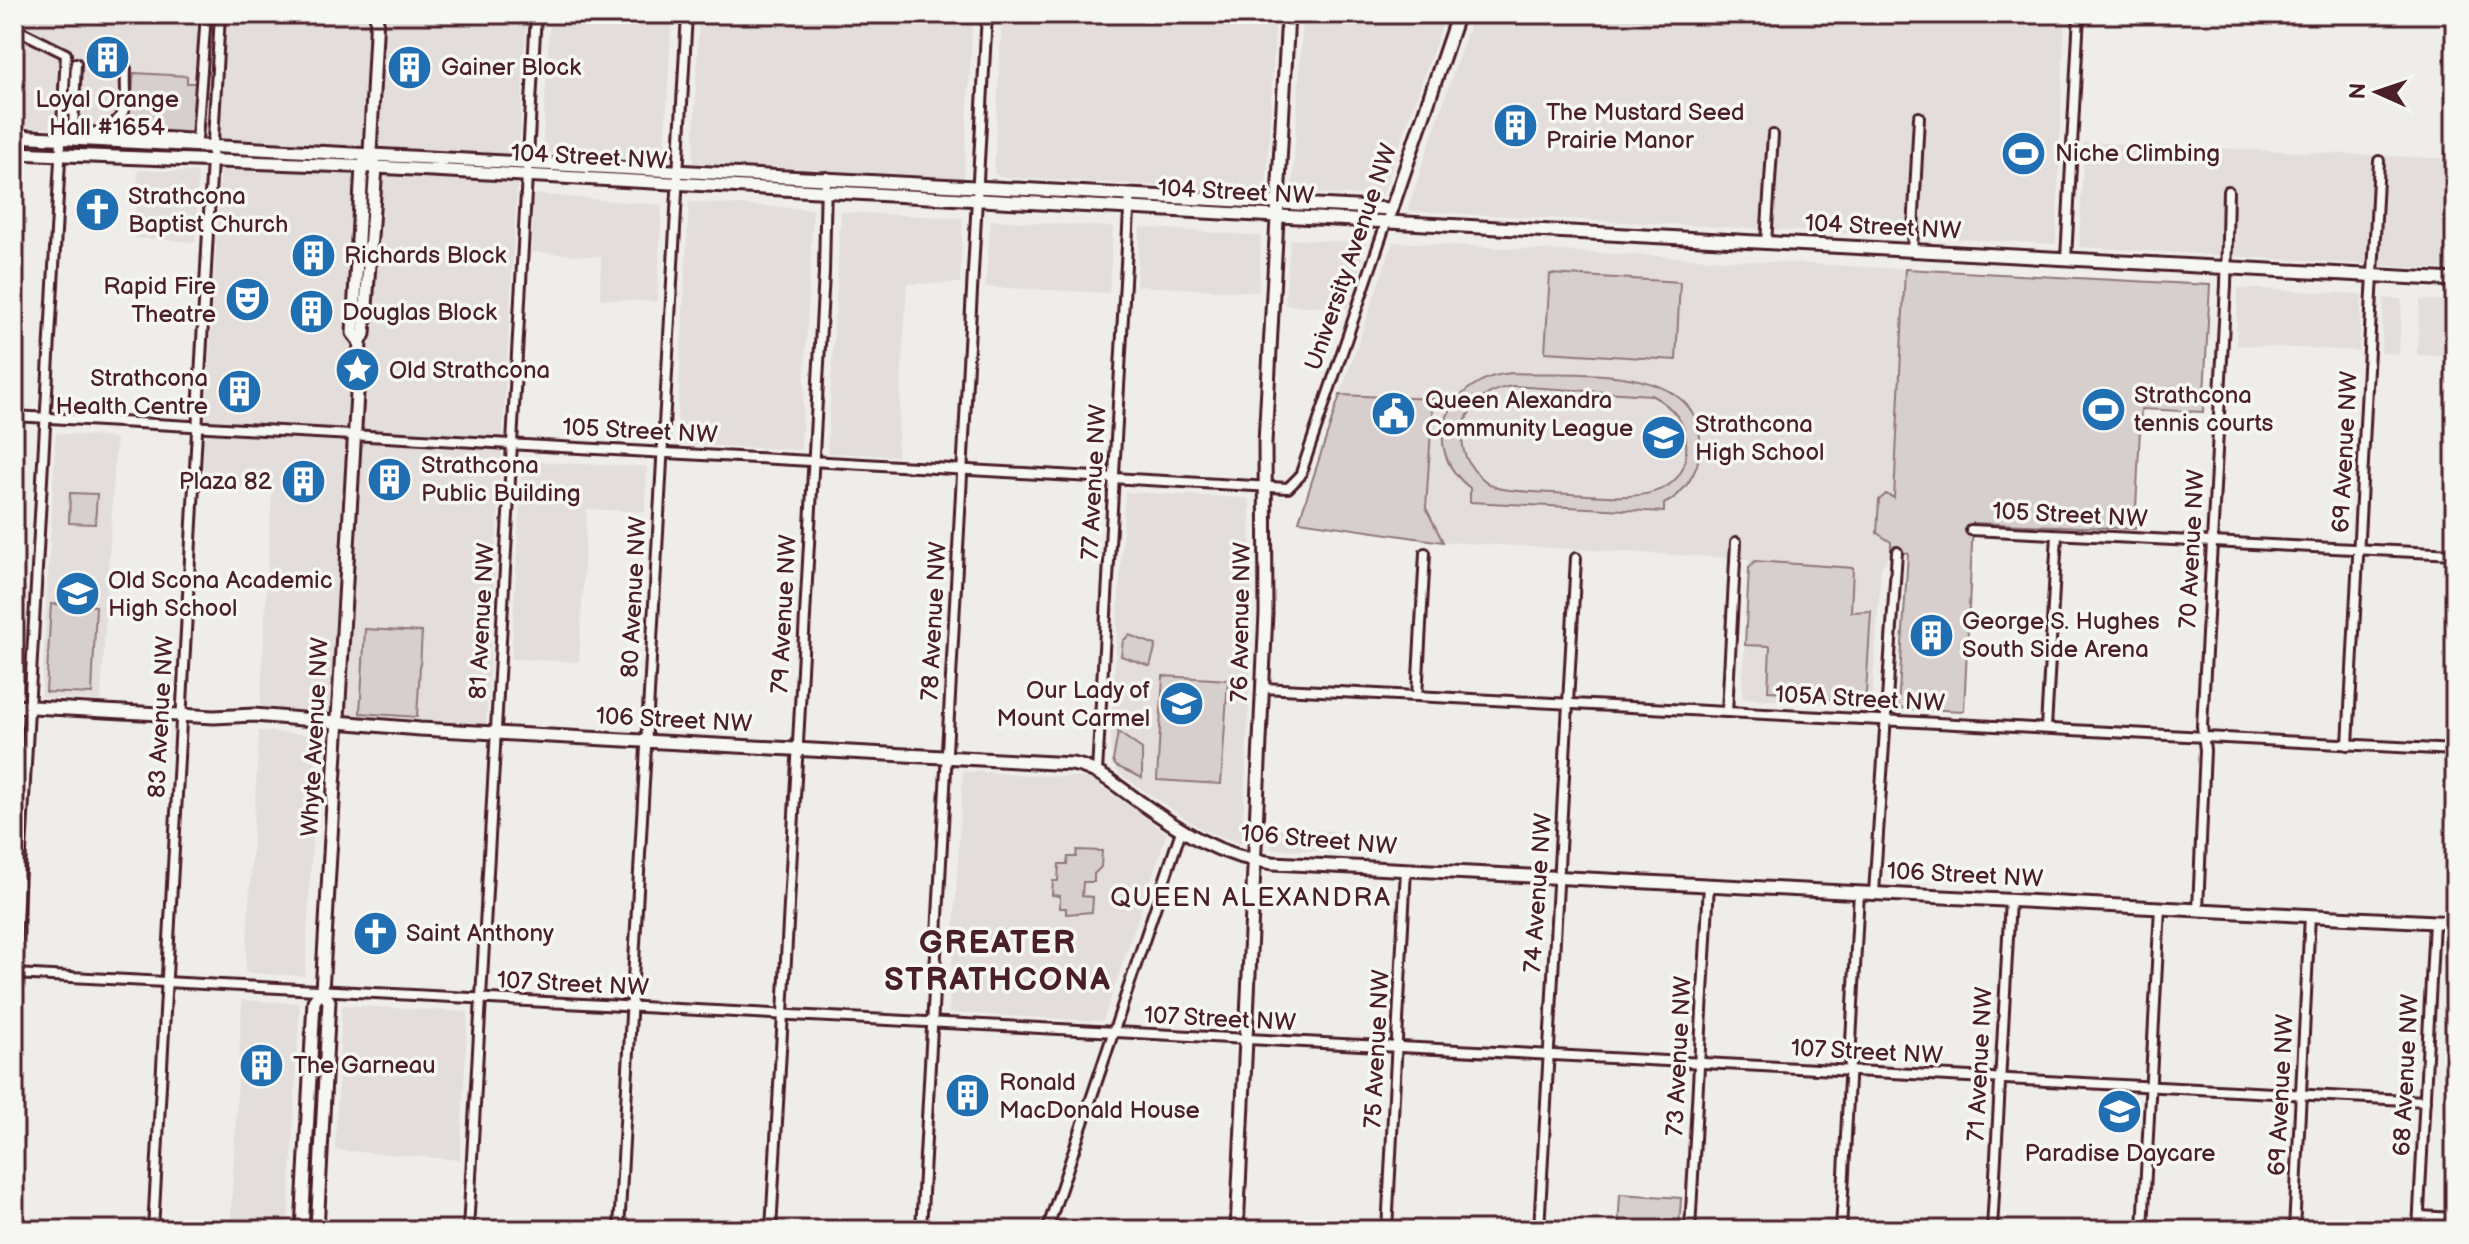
<svg xmlns="http://www.w3.org/2000/svg" width="2469" height="1244" viewBox="0 0 2469 1244" font-family="'Balsamiq Sans',sans-serif">
<style>
.built{fill:#e3dedc}
.green{fill:#d7cfce;stroke:#90777c;stroke-width:2;fill-rule:evenodd}
.lines{fill:none;stroke-linecap:round;stroke-linejoin:round}
.street-casing{stroke:#4a1f2b;stroke-width:14}
.secondary-casing{stroke:#4a1f2b;stroke-width:17}
.street{stroke:#f6f6f2;stroke-width:8}
.secondary{stroke:#f6f6f2;stroke-width:11}
.labels{text-anchor:middle;dominant-baseline:central;stroke-width:7;stroke-linejoin:round;paint-order:stroke}
.poi-label{font-size:24px;fill:#4a1f2b;stroke:#f6f6f2;text-anchor:start}
.street-label{font-size:24px;fill:#4a1f2b;stroke:#f6f6f2}
.neighbourhood-label{font-size:26px;letter-spacing:2px;fill:#4a1f2b;stroke:#f6f6f2}
.district-label{font-size:32px;font-weight:bold;letter-spacing:2px;fill:#4a1f2b;stroke:#f6f6f2}
</style>
<rect width="100%" height="100%" fill="#efedea"/>
<filter id="ink" filterUnits="userSpaceOnUse"><feTurbulence type="fractalNoise" baseFrequency=".0125" numOctaves="2"/><feDisplacementMap in="SourceGraphic" scale="16" xChannelSelector="R" yChannelSelector="G"/><feConvolveMatrix kernelMatrix="1 2 1 2 8 2 1 2 1" color-interpolation-filters="sRGB"/></filter>
<g filter="url(#ink)">
<g class="built">
<polygon points="14,14 527,14 486,725 260,710 272,490 202,486 222,139 14,126"/>
<polygon points="550,14 672,14 664,159 542,153"/>
<polygon points="699,14 973,14 964,178 693,163"/>
<polygon points="1002,14 1276,14 1266,192 999,177 994,173"/>
<polygon points="1303,14 1446,14 1382,196 1292,193"/>
<polygon points="1473,14 2065,14 2056,244 1407,211"/>
<polygon points="2084,142 2455,159 2455,270 2079,247"/>
<polygon points="138,170 198,172 196,242 134,238"/>
<polygon points="534,194 662,205 657,302 600,299 601,257 531,252"/>
<polygon points="689,202 813,209 801,450 676,444"/>
<polygon points="841,212 963,218 960,283 907,284 897,456 827,453"/>
<polygon points="991,220 1113,227 1109,293 985,287"/>
<polygon points="1140,227 1261,236 1259,292 1136,286"/>
<polygon points="1290,239 1366,243 1348,308 1285,305"/>
<polygon points="1393,242 1905,269 1891,552 1881,568 1872,700 1865,706 1742,698 1749,559 1443,542 1426,508 1433,399 1340,395"/>
<polygon points="2238,288 2362,294 2359,351 2236,345"/>
<polygon points="2384,298 2402,299 2399,354 2381,353"/>
<polygon points="2420,300 2455,301 2455,357 2417,355"/>
<polygon points="56,433 116,438 101,701 41,697"/>
<polygon points="522,461 647,467 645,512 587,509 579,662 511,659"/>
<polygon points="1125,492 1247,498 1250,502 1251,594 1236,639 1251,664 1242,844 1203,830 1121,775 1112,764 1110,744"/>
<polygon points="259,731 318,735 305,976 245,973"/>
<polygon points="963,771 1089,778 1167,833 1103,1021 949,1013"/>
<polygon points="1273,828 1337,831 1336,852 1271,849"/>
<polygon points="242,1000 300,1003 288,1230 230,1230"/>
<polygon points="342,1005 468,1012 460,1160 335,1150"/>
</g>
<g class="green">
<path d="M134 73 187 76V83H206L202 136 121 132 118 126C138 114 130 93 134 73Z"/>
<polygon points="1905,269 2210,285 2203,412 2141,409 2135,529 1973,523 1964,711 1898,708 1908,553 1891,552 1891,542 1877,533 1879,500 1886,494 1894,498"/>
<polygon points="1550,274 1680,282 1676,360 1545,352"/>
<path d="M1512 373C1571 376 1707 359 1700 450 1698 473 1684 494 1664 504V512L1470 502V488C1416 446 1449 377 1512 373ZM1512 386 1651 395C1670 405 1685 419 1686 442 1692 509 1612 496 1571 494 1546 492 1521 493 1497 488 1444 463 1454 395 1512 386Z"/>
<polygon points="1340,395 1433,399 1426,508 1443,542 1299,521"/>
<polygon points="70,493 97,494 95,524 69,523"/>
<polygon points="1755,561 1853,568 1851,612 1871,611 1866,693 1861,701 1787,697 1787,692 1768,691 1770,646 1745,645 1749,568"/>
<polygon points="51,604 96,606 92,694 46,692"/>
<polygon points="365,629 422,632 417,717 360,713"/>
<polygon points="1129,635 1156,645 1150,666 1121,656 1123,641"/>
<polygon points="1163,676 1228,680 1221,784 1157,780"/>
<polygon points="1118,732 1142,749 1142,778 1116,766 1113,761"/>
<polygon points="1077,850 1102,851 1101,867 1094,874 1094,882 1083,882 1082,896 1093,897 1092,912 1066,914 1066,908 1060,908 1060,896 1052,895 1053,881 1058,881 1059,864 1067,864 1068,857 1076,857"/>
<polygon points="1620,1194 1681,1198 1679,1230 1618,1230"/>
</g>
<g class="lines">
<defs>
<g id="street">
<path d="M76 63 73 131 103 133C134 109 124 104 126 69"/>
<polyline points="103,133 197,139 206,14"/>
<polyline points="1766,243 1773,135"/>
<polyline points="1912,251 1919,117"/>
<polyline points="2066,259 2079,14"/>
<polyline points="14,416 1288,488 1300,476 1386,223"/>
<polyline points="1971,530 2455,554"/>
<polyline points="1263,688 2455,750"/>
<polyline points="1417,696 1425,553"/>
<polyline points="1727,712 1736,542"/>
<polyline points="2046,728 2057,535"/>
<polyline points="2348,745 2379,161"/>
<polyline points="1097,772 1130,194"/>
<polyline points="1874,893 1897,552"/>
<polyline points="2198,909 2205,750 2202,726 2226,285 2228,191"/>
<polyline points="14,974 2425,1101"/>
<polyline points="14,976 66,54 18,30"/>
<polyline points="2419,1216 2455,1218"/>
<polyline points="153,1230 220,14"/>
<polyline points="468,1230 536,14"/>
<polyline points="619,1230 687,14"/>
<polyline points="771,1230 824,273 826,177"/>
<polyline points="921,1230 987,14"/>
<polyline points="1047,1230 1181,831"/>
<polyline points="1387,1230 1406,869"/>
<polyline points="1539,1230 1576,558"/>
<polyline points="1690,1230 1709,884"/>
<polyline points="1841,1230 1859,892"/>
<polyline points="1992,1230 2010,900"/>
<polyline points="2143,1230 2160,907"/>
<polyline points="2294,1230 2310,915"/>
<polyline points="2418,1230 2434,922"/>
</g>
<g id="secondary">
<polyline points="14,136 1392,209"/>
<polyline points="14,153 376,167 2455,280"/>
<polyline points="1390,214 1458,14"/>
<polyline points="360,342 353,333 362,166 366,160"/>
<path d="M14 706 214 717 254 715 420 729 1072 764C1097 768 1117 786 1137 800 1181 831 1219 857 1273 863L2455 923"/>
<polyline points="302,1230 314,1001 322,991 360,342 364,334 376,167 370,153 377,14"/>
<polyline points="317,1230 329,1001 322,991"/>
<polyline points="1237,1230 1266,613 1265,443 1288,14"/>
</g>
</defs>
<use href="#street" class="street-casing"/>
<use href="#secondary" class="secondary-casing"/>
<use href="#street" class="street"/>
<use href="#secondary" class="secondary"/>
</g>
</g>
<defs>
<symbol id="building-disc" viewBox="-11 -11 22 22"><circle r="9.5" fill="#1f6fb2" stroke="#f6f6f2"/><path d="M-4-6H4V6H1V3H-1V6H-4ZM-2.5-4.3h1.7v1.8h-1.7ZM.8-4.3h1.7v1.8H.8ZM-2.5-1h1.7V.8h-1.7ZM.8-1h1.7V.8H.8Z" fill="#fff"/></symbol>
<symbol id="stadium-disc" viewBox="-11 -11 22 22"><circle r="9.5" fill="#1f6fb2" stroke="#f6f6f2"/><path d="M0-5a6.5 5 0 1 0 0 10a6.5 5 0 1 0 0-10ZM-3.5-1.8h7v3.6h-7Z" fill="#fff"/></symbol>
<symbol id="church-disc" viewBox="-11 -11 22 22"><circle r="9.5" fill="#1f6fb2" stroke="#f6f6f2"/><path d="M-1.2-6h2.4v3.5h3.3v2.4h-3.3V6h-2.4V-.1h-3.3v-2.4h3.3Z" fill="#fff"/></symbol>
<symbol id="theatre-disc" viewBox="-11 -11 22 22"><circle r="9.5" fill="#1f6fb2" stroke="#f6f6f2"/><path d="M-5-5.5Q0-4 5-5.5V0Q5 5 0 6Q-5 5-5 0ZM-3.3-2.5H-1v1.5H-3.3ZM1-2.5H3.3v1.5H1ZM-2.8 1Q0 5.5 2.8 1Z" fill="#fff"/></symbol>
<symbol id="sight-disc" viewBox="-11 -11 22 22"><circle r="9.5" fill="#1f6fb2" stroke="#f6f6f2"/><path d="M0-6L1.8-2.2L6-1.7L2.9 1.2L3.7 5.4L0 3.3L-3.7 5.4L-2.9 1.2L-6-1.7L-1.8-2.2Z" fill="#fff"/></symbol>
<symbol id="civic-disc" viewBox="-11 -11 22 22"><circle r="9.5" fill="#1f6fb2" stroke="#f6f6f2"/><path d="M-.6-6.5H3V-4.5H.6V-3L4-1V1h2V6H-6V1h2V-1L-.6-3ZM-1.2 2.5V6h2.4V2.5Z" fill="#fff"/></symbol>
<symbol id="school-disc" viewBox="-11 -11 22 22"><circle r="9.5" fill="#1f6fb2" stroke="#f6f6f2"/><path d="M0-5L7-2L0 1L-7-2ZM-4 1L0 2.5L4 1V4Q0 6-4 4Z" fill="#fff"/></symbol>
</defs>
<g fill-rule="evenodd">
<use href="#building-disc" x="82" y="32" width="51" height="51"/>
<use href="#building-disc" x="384" y="42" width="51" height="51"/>
<use href="#building-disc" x="1490" y="100" width="51" height="51"/>
<use href="#stadium-disc" x="1998" y="128" width="51" height="51"/>
<use href="#church-disc" x="72" y="184" width="51" height="51"/>
<use href="#building-disc" x="288" y="230" width="51" height="51"/>
<use href="#theatre-disc" x="222" y="274" width="51" height="51"/>
<use href="#building-disc" x="286" y="286" width="51" height="51"/>
<use href="#sight-disc" x="332" y="344" width="51" height="51"/>
<use href="#building-disc" x="214" y="366" width="51" height="51"/>
<use href="#stadium-disc" x="2078" y="384" width="51" height="51"/>
<use href="#civic-disc" x="1368" y="388" width="51" height="51"/>
<use href="#school-disc" x="1638" y="412" width="51" height="51"/>
<use href="#building-disc" x="364" y="454" width="51" height="51"/>
<use href="#building-disc" x="278" y="456" width="51" height="51"/>
<use href="#school-disc" x="52" y="568" width="51" height="51"/>
<use href="#building-disc" x="1906" y="610" width="51" height="51"/>
<use href="#school-disc" x="1156" y="678" width="51" height="51"/>
<use href="#church-disc" x="350" y="908" width="51" height="51"/>
<use href="#building-disc" x="236" y="1040" width="51" height="51"/>
<use href="#building-disc" x="942" y="1070" width="51" height="51"/>
<use href="#school-disc" x="2094" y="1086" width="51" height="51"/>
</g>
<g class="labels">
<g class="poi-label">
<text x="441" y="67">Gainer Block</text>
<text x="107" y="99" text-anchor="middle">Loyal Orange<tspan x="107" dy="28">Hall #1654</tspan></text>
<text x="1546" y="112">The Mustard Seed<tspan x="1546" dy="28">Prairie Manor</tspan></text>
<text x="2055" y="153">Niche Climbing</text>
<text x="128" y="196">Strathcona<tspan x="128" dy="28">Baptist Church</tspan></text>
<text x="344" y="255">Richards Block</text>
<text x="216" y="286" text-anchor="end">Rapid Fire<tspan x="216" dy="28">Theatre</tspan></text>
<text x="342" y="312">Douglas Block</text>
<text x="389" y="370">Old Strathcona</text>
<text x="208" y="378" text-anchor="end">Strathcona<tspan x="208" dy="28">Health Centre</tspan></text>
<text x="2134" y="395">Strathcona<tspan x="2134" dy="28">tennis courts</tspan></text>
<text x="1425" y="400">Queen Alexandra<tspan x="1425" dy="28">Community League</tspan></text>
<text x="1695" y="424">Strathcona<tspan x="1695" dy="28">High School</tspan></text>
<text x="421" y="465">Strathcona<tspan x="421" dy="28">Public Building</tspan></text>
<text x="272" y="481" text-anchor="end">Plaza 82</text>
<text x="108" y="580">Old Scona Academic<tspan x="108" dy="28">High School</tspan></text>
<text x="1962" y="621">George S. Hughes<tspan x="1962" dy="28">South Side Arena</tspan></text>
<text x="1150" y="690" text-anchor="end">Our Lady of<tspan x="1150" dy="28">Mount Carmel</tspan></text>
<text x="406" y="933">Saint Anthony</text>
<text x="293" y="1065">The Garneau</text>
<text x="999" y="1082">Ronald<tspan x="999" dy="28">MacDonald House</tspan></text>
<text x="2120" y="1153" text-anchor="middle">Paradise Daycare</text>
</g>
<g class="street-label">
<text transform="translate(589 157) rotate(3)">104 Street NW</text>
<text transform="translate(1236 192) rotate(3)">104 Street NW</text>
<text transform="translate(1883 227) rotate(3)">104 Street NW</text>
<text transform="translate(1351 257) rotate(-71)">University Avenue NW</text>
<text transform="translate(640 431) rotate(3)">105 Street NW</text>
<text transform="translate(2345 452) rotate(-87)">69 Avenue NW</text>
<text transform="translate(1094 482) rotate(-87)">77 Avenue NW</text>
<text transform="translate(2070 515) rotate(3)">105 Street NW</text>
<text transform="translate(2192 549) rotate(-87)">70 Avenue NW</text>
<text transform="translate(634 597) rotate(-87)">80 Avenue NW</text>
<text transform="translate(784 614) rotate(-87)">79 Avenue NW</text>
<text transform="translate(482 621) rotate(-87)">81 Avenue NW</text>
<text transform="translate(934 621) rotate(-87)">78 Avenue NW</text>
<text transform="translate(1241 622) rotate(-89)">76 Avenue NW</text>
<text transform="translate(1860 699) rotate(3)">105A Street NW</text>
<text transform="translate(161 717) rotate(-87)">83 Avenue NW</text>
<text transform="translate(674 720) rotate(3)">106 Street NW</text>
<text transform="translate(315 737) rotate(-87)">Whyte Avenue NW</text>
<text transform="translate(1319 840) rotate(5)">106 Street NW</text>
<text transform="translate(1965 875) rotate(3)">106 Street NW</text>
<text transform="translate(1538 893) rotate(-86)">74 Avenue NW</text>
<text transform="translate(573 984) rotate(3)">107 Street NW</text>
<text transform="translate(1220 1019) rotate(3)">107 Street NW</text>
<text transform="translate(1377 1049) rotate(-87)">75 Avenue NW</text>
<text transform="translate(1867 1052) rotate(3)">107 Street NW</text>
<text transform="translate(1679 1056) rotate(-87)">73 Avenue NW</text>
<text transform="translate(1980 1064) rotate(-87)">71 Avenue NW</text>
<text transform="translate(2406 1075) rotate(-87)">68 Avenue NW</text>
<text transform="translate(2281 1095) rotate(-87)">69 Avenue NW</text>
</g>
<g class="neighbourhood-label">
<text x="1251" y="898">QUEEN ALEXANDRA</text>
</g>
<g class="district-label">
<text x="998" y="943">GREATER<tspan x="998" dy="37">STRATHCONA</tspan></text>
</g>
</g>
<rect width="2469" height="1244" fill="none" stroke="#f6f6f2" stroke-width="48"/>
<rect x="24" y="24" width="2421" height="1196" fill="none" stroke="#4a1f2b" stroke-width="3" filter="url(#ink)"/>
<g transform="translate(2377 92) rotate(273)" stroke="#f6f6f2" stroke-width="6" paint-order="stroke">
<path d="M0-6L14 30L0 20L-14 30Z" fill="#4a1f2b"/>
<text y="-12" font-size="22" font-weight="bold" text-anchor="middle" fill="#4a1f2b">N</text>
</g>
</svg>
